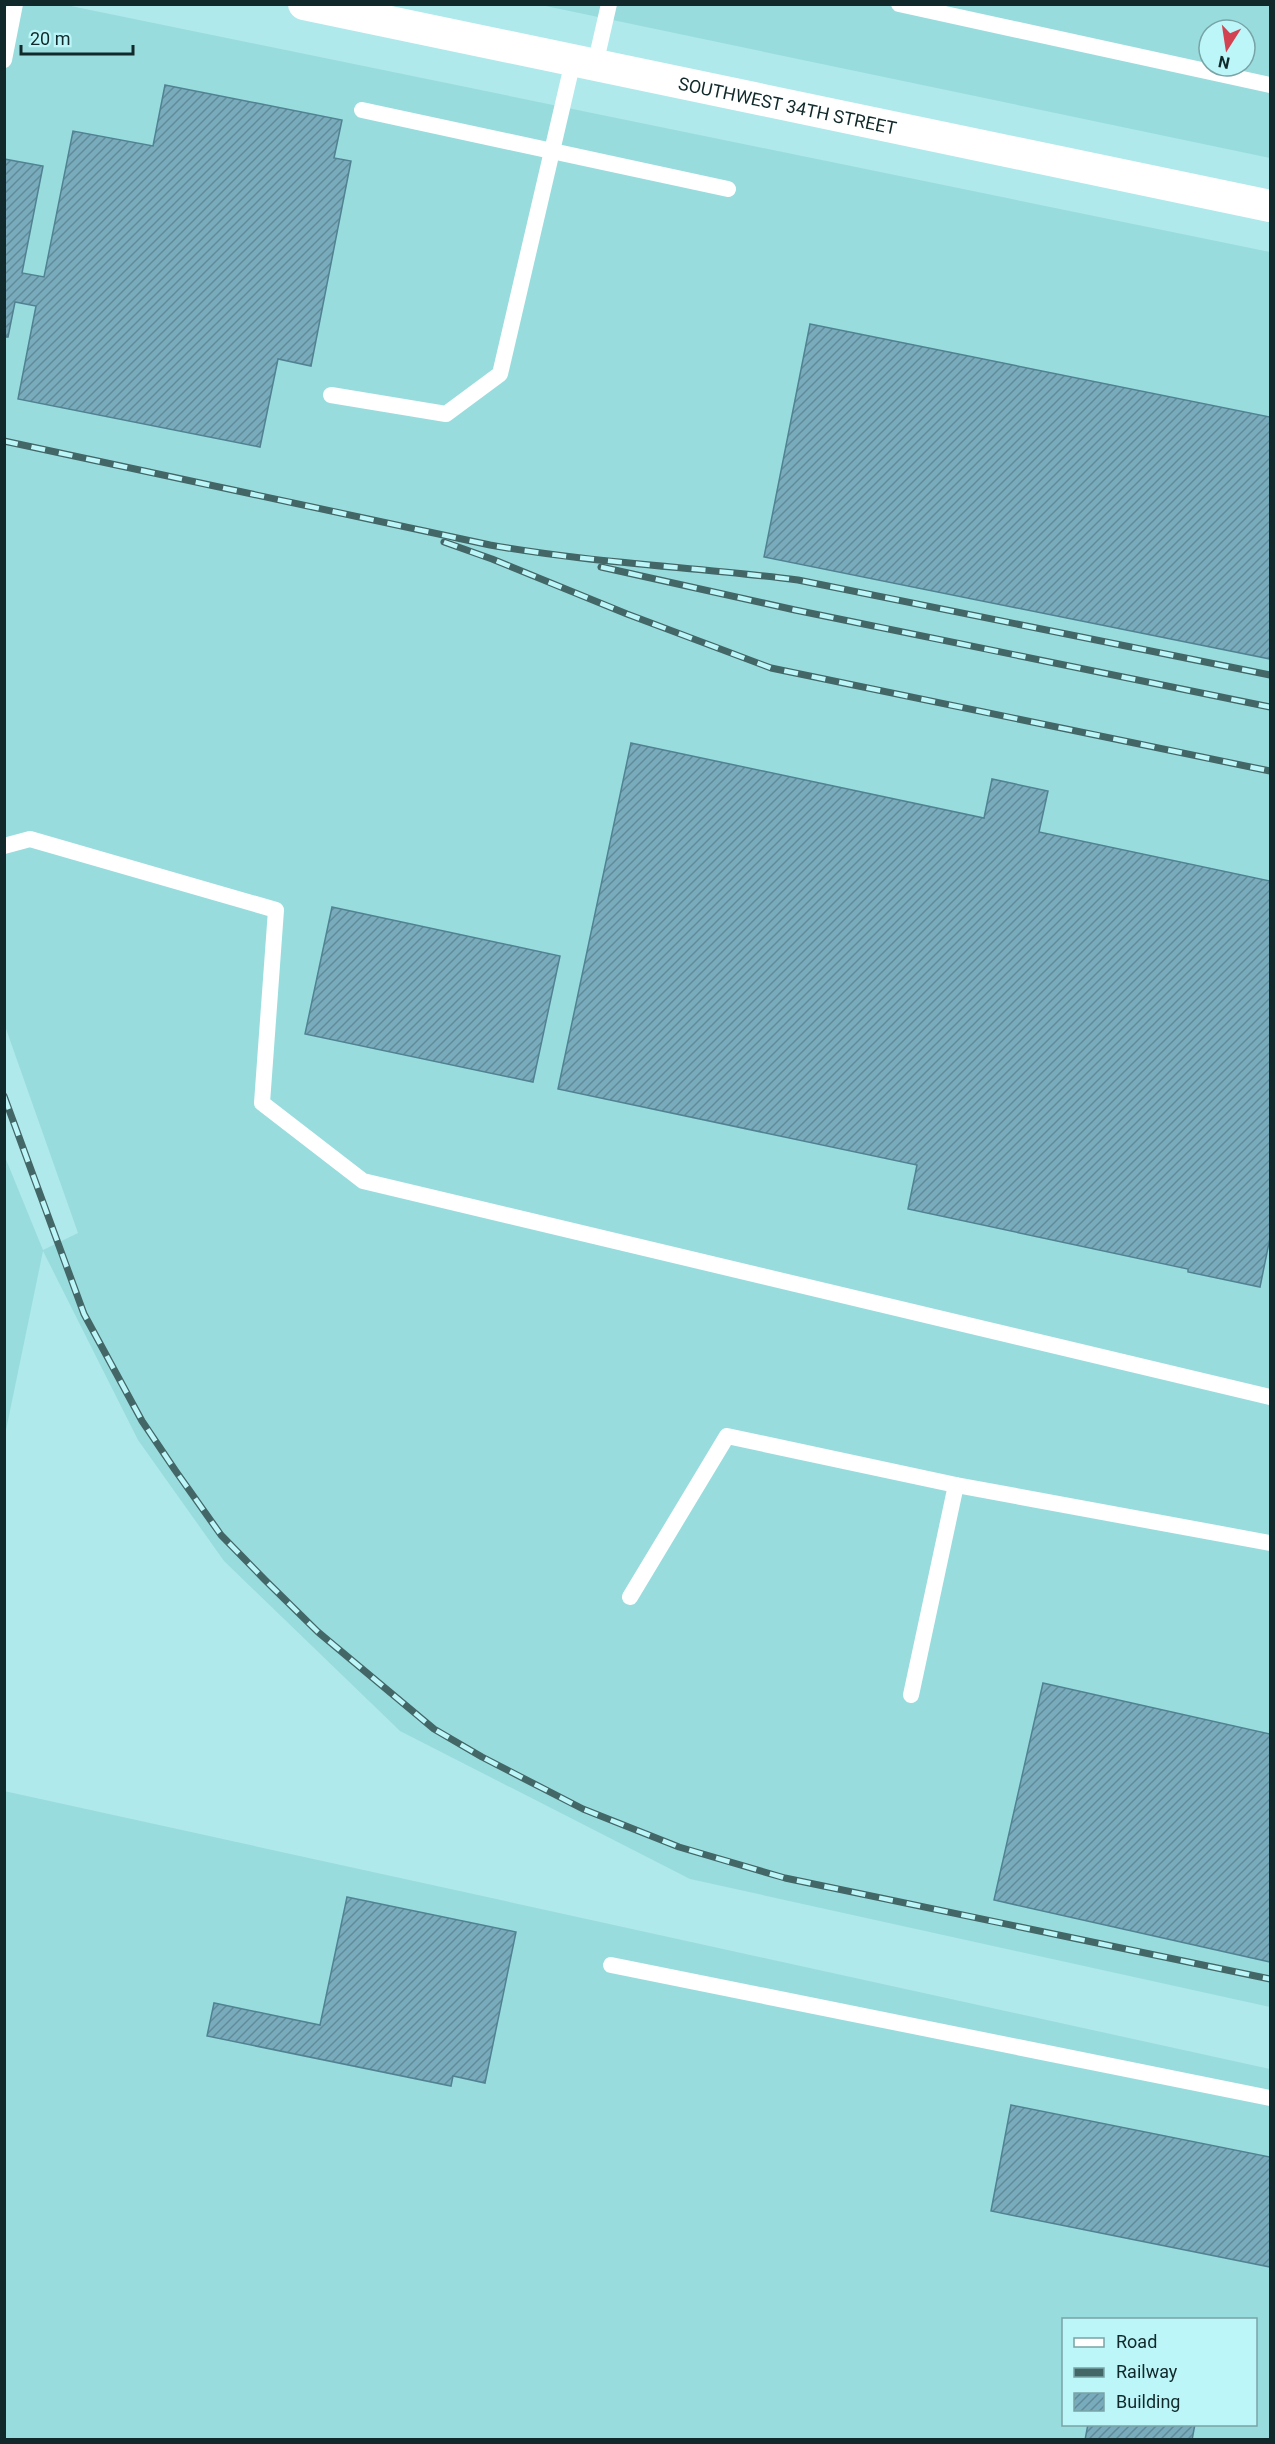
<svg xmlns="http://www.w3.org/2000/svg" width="1275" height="2444" viewBox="0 0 1275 2444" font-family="Roboto,sans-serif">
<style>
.built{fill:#99dcde;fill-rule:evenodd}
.building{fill:url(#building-hatch);stroke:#518292;stroke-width:1.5}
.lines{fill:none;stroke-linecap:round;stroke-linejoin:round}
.lane{stroke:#fff;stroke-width:16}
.street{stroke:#fff;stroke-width:32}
.rail-casing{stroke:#436667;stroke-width:7}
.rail{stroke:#bcf6f9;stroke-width:4.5;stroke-dasharray:14;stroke-linecap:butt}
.labels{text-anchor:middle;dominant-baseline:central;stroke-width:5;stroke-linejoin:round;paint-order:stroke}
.street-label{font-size:18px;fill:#11292a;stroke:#bcf6f9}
</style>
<defs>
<pattern id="building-hatch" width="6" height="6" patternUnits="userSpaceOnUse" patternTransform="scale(1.5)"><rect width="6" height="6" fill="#78abbb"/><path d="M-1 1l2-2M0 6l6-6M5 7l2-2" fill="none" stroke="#618b98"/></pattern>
</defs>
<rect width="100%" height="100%" fill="#afe9eb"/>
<g class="built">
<polygon points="5,5 66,5 1270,252 1270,2007 690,1879 400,1731 224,1561 138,1440 43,1251 5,1435 5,1157 43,1250 78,1233 5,1026"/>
<path d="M541 5H1270V158ZM1209 30H1245V66H1209Z"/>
<path d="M4 1791 1270 2069V2439H5ZM1064 2320H1256V2424H1064Z"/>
</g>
<g class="building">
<polygon points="165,85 342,120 334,158 351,161 311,366 278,359 260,447 18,399 36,306 15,302 8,337 4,337 4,159 43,166 22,273 44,277 73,131 153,146"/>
<polygon points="810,324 1270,417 1270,659 764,557"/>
<polygon points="631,743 984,818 992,779 1048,791 1039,832 1270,881 1270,1238 1260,1287 1188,1272 1188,1269 908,1209 917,1165 558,1089"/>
<polygon points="332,907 560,956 533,1082 305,1034"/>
<polygon points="1043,1683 1270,1734 1270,1962 994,1900"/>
<polygon points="347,1897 516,1932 485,2083 453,2076 451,2086 207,2036 214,2003 320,2025"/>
<polygon points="1011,2105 1270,2157 1270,2267 991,2211"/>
<polygon points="1088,2424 1195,2424 1192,2440 1085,2440"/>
</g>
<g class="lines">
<g class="lane">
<polyline points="899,4 1270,85"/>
<polyline points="4,60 15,4"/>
<polyline points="595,65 609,4"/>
<polyline points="362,110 728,189"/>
<polyline points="331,395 446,414 500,374 573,61"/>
<polyline points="4,846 30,839 276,910 262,1103 363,1181 1270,1397"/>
<polyline points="630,1597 727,1436 956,1485 1270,1543"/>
<polyline points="911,1695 956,1485"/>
<polyline points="611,1965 1270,2098"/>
</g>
<path class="street" id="s1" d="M304 4 1270 206"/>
<defs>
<g id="rail">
<path d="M4 441 490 545C592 563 696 567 798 580L1270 675"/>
<polyline points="444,542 492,559 627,614 771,668 1270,771"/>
<polyline points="601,567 795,610 1270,707"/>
<polyline points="4,1096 84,1314 142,1421 175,1470 221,1535 265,1580 318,1632 434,1729 482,1757 583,1809 679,1847 785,1878 1270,1979"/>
</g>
</defs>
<use href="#rail" class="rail-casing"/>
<use href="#rail" class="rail"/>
</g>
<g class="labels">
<g class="street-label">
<text stroke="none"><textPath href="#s1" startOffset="494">SOUTHWEST 34TH STREET</textPath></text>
</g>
</g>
<rect width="1275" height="2444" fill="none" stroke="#11292a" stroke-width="12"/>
<rect x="1062" y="2318" width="195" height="108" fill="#bcf6f9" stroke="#78a4a6" stroke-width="1.5"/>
<rect x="1074" y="2338" width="30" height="9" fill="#ffffff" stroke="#78a4a6" stroke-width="1.5"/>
<text x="1116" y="2348" font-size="18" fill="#11292a">Road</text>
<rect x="1074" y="2368" width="30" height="9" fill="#436667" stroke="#78a4a6" stroke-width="1.5"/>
<text x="1116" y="2378" font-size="18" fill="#11292a">Railway</text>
<rect x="1074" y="2393" width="30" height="18" fill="url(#building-hatch)" stroke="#78a4a6" stroke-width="1.5"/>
<text x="1116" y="2408" font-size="18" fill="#11292a">Building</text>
<g transform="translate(1227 48) rotate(192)"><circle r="28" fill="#bcf6f9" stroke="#78a4a6" stroke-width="1.5"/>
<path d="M0-4.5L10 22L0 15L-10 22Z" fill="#d34250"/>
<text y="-9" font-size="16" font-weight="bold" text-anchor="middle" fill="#11292a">N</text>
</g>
<path d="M21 45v9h112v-9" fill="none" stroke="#11292a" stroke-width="3"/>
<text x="30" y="45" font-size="18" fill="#11292a" stroke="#bcf6f9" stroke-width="4.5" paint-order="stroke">20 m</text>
</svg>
